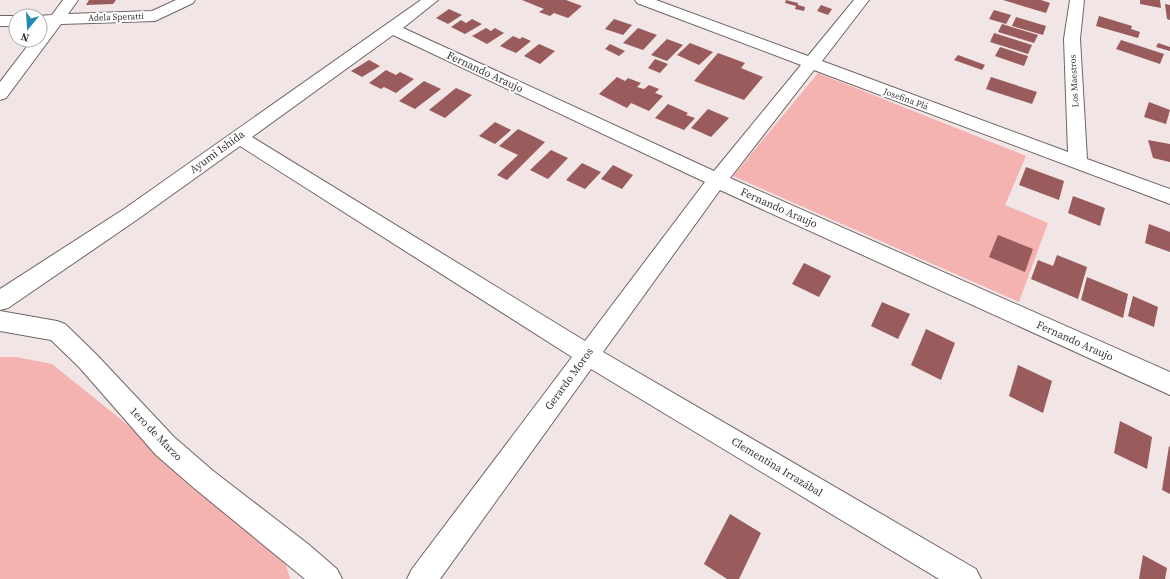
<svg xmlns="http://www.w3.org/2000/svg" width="1170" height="579" viewBox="0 0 1170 579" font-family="'Source Serif 4',serif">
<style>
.green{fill:#f4b2b1}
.building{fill:#995b5b}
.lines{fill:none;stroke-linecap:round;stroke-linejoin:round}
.street-casing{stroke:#6f6564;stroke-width:2}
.street{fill:#fff;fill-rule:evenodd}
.labels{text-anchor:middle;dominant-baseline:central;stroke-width:4;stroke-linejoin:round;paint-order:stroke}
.far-street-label{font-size:9px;fill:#3b3736;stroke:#fff}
.street-label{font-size:11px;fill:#3b3736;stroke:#fff}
</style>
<rect width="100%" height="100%" fill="#f1e5e5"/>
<g class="green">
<polygon points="818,73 1026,156 1005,205 1048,223 1019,302 733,176"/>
<polygon points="0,357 16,357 52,364 160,451 181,478 196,491 228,508 285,562 290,579 0,579"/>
</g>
<g class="building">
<polygon points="89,0 116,0 113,4 86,5"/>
<polygon points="522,0 566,0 582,6 568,18 554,13 550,16 539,12 544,9"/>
<polygon points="786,0 798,3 798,5 805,7 804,11 795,9 796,6 785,3"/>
<polygon points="1003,0 1041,0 1050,3 1046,13"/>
<polygon points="1140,0 1160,0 1161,8 1140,4"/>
<polygon points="1165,4 1170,5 1170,20 1167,19"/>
<polygon points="821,5 832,9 828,15 817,11"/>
<polygon points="449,9 462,15 448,24 436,18"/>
<polygon points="994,10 1011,15 1006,24 989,19"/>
<polygon points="1099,16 1132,26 1131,29 1140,32 1138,38 1096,26"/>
<polygon points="1016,17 1046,26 1043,35 1012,26"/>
<polygon points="472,19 482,24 465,34 451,27 461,20 466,23"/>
<polygon points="614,19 632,25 623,35 605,29"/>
<polygon points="1002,24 1038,35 1034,43 998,32"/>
<polygon points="486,28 491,31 495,28 504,33 487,44 472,36"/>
<polygon points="638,28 657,35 643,50 623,43"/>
<polygon points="994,33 1032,45 1028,54 990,42"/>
<polygon points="513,36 520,39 522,37 531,41 516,53 500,46"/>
<polygon points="667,39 683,45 667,61 651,55"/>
<polygon points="1121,40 1164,54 1160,64 1116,49"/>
<polygon points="690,43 713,52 699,65 677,55"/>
<polygon points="1158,43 1170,47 1170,51 1156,47"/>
<polygon points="539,44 555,51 540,64 524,56"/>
<polygon points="610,44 625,51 619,56 605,49"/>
<polygon points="1000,47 1028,56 1024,66 995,56"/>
<polygon points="718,53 745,63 741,68 763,77 744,100 694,81"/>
<polygon points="958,55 985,65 982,70 954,60"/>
<polygon points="655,59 668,64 660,73 648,68"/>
<polygon points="369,60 380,66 362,77 351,71"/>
<polygon points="386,70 396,75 400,72 414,79 396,93 384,87 381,89 369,83"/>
<polygon points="617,77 625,81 628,78 641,83 637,87 644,89 649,85 659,89 655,93 663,96 649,111 631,103 627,108 599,94"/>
<polygon points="991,77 1037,92 1032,104 986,89"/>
<polygon points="424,81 441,89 415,109 399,101"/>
<polygon points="456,88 472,95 445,118 429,110"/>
<polygon points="1149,102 1170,110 1166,124 1144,117"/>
<polygon points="668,104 688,113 686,115 695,118 684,130 655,118"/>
<polygon points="708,109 729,118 711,137 691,128"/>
<polygon points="495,122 511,130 495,144 479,136"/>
<polygon points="518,129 545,142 507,180 497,175 518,155 499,146"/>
<polygon points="1148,140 1170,144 1170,162 1153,158"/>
<polygon points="551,150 568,158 548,179 530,170"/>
<polygon points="582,163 601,172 585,189 566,180"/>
<polygon points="613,165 633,175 622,189 601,179"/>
<polygon points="1026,167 1064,181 1059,200 1019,185"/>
<polygon points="1073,196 1105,208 1100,226 1068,213"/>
<polygon points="1149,224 1170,232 1170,252 1145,243"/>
<polygon points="998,235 1033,249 1025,272 989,257"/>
<polygon points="1057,255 1087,267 1078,299 1031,279 1038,260 1053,266"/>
<polygon points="804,263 831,276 819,297 792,284"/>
<polygon points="1087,277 1128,294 1123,318 1081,300"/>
<polygon points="1133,296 1158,307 1154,327 1128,316"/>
<polygon points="882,302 910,314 898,339 871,326"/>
<polygon points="926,329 955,343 941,380 911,365"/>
<polygon points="1018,365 1052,381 1043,413 1009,396"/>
<polygon points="1120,421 1152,437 1147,469 1114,453"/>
<polygon points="1169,446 1170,447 1170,494 1162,490"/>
<polygon points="730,514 761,533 739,579 727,579 704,564"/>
<polygon points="1143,555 1167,568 1165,579 1139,579"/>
</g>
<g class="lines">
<defs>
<g id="street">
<polygon points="63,0 78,0 68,14 152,11 176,0 195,0 193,3 155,21 61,24 6,98 0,100 0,82 32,40 40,40 40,30 44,24 40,25 40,16 37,16 52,15"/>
<path d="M421 0H438L403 28 714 171 801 65 637 3 635 0H656L808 56 854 0H869L822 61 1068 152 1064 39 1070 0H1084L1080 39 1087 159 1170 189V204L814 70 730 178 1170 372V395L720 190 603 352 976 569 981 579H939L591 369 440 579H407L412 569 572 357 240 146 138 219 8 308 0 310V289L124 209ZM393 35 705 182 585 341 252 137Z"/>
<rect x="0" y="16" width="16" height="10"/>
<polygon points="0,311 57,321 65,324 95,353 174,437 212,470 308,544 337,569 342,579 305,579 194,488 156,455 79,367 51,340 0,331"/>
</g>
</defs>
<use href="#street" class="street-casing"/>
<use href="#street" class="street"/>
</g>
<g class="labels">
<g class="far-street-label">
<text transform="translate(116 17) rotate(-2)">Adela Speratti</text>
<text transform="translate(1074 81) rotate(-93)">Los Maestros</text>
<text transform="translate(906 99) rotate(20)">Josefina Plá</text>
</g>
<g class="street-label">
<text transform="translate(485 72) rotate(25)">Fernando Araujo</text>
<text transform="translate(217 152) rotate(-36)">Ayumi Ishida</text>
<text transform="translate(779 208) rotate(24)">Fernando Araujo</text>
<text transform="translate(1075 341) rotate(24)">Fernando Araujo</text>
<text transform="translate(569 379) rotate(-54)">Gerardo Moros</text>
<text transform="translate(156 434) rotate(46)">1ero de Marzo</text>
<text transform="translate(777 467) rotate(31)">Clementina Irrazábal</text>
</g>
</g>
<g transform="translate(28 28) rotate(198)"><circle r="19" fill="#ffffff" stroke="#b1afaf"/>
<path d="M0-3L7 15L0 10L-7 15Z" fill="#238ab3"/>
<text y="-6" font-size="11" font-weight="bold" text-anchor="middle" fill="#3b3736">N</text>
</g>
</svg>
